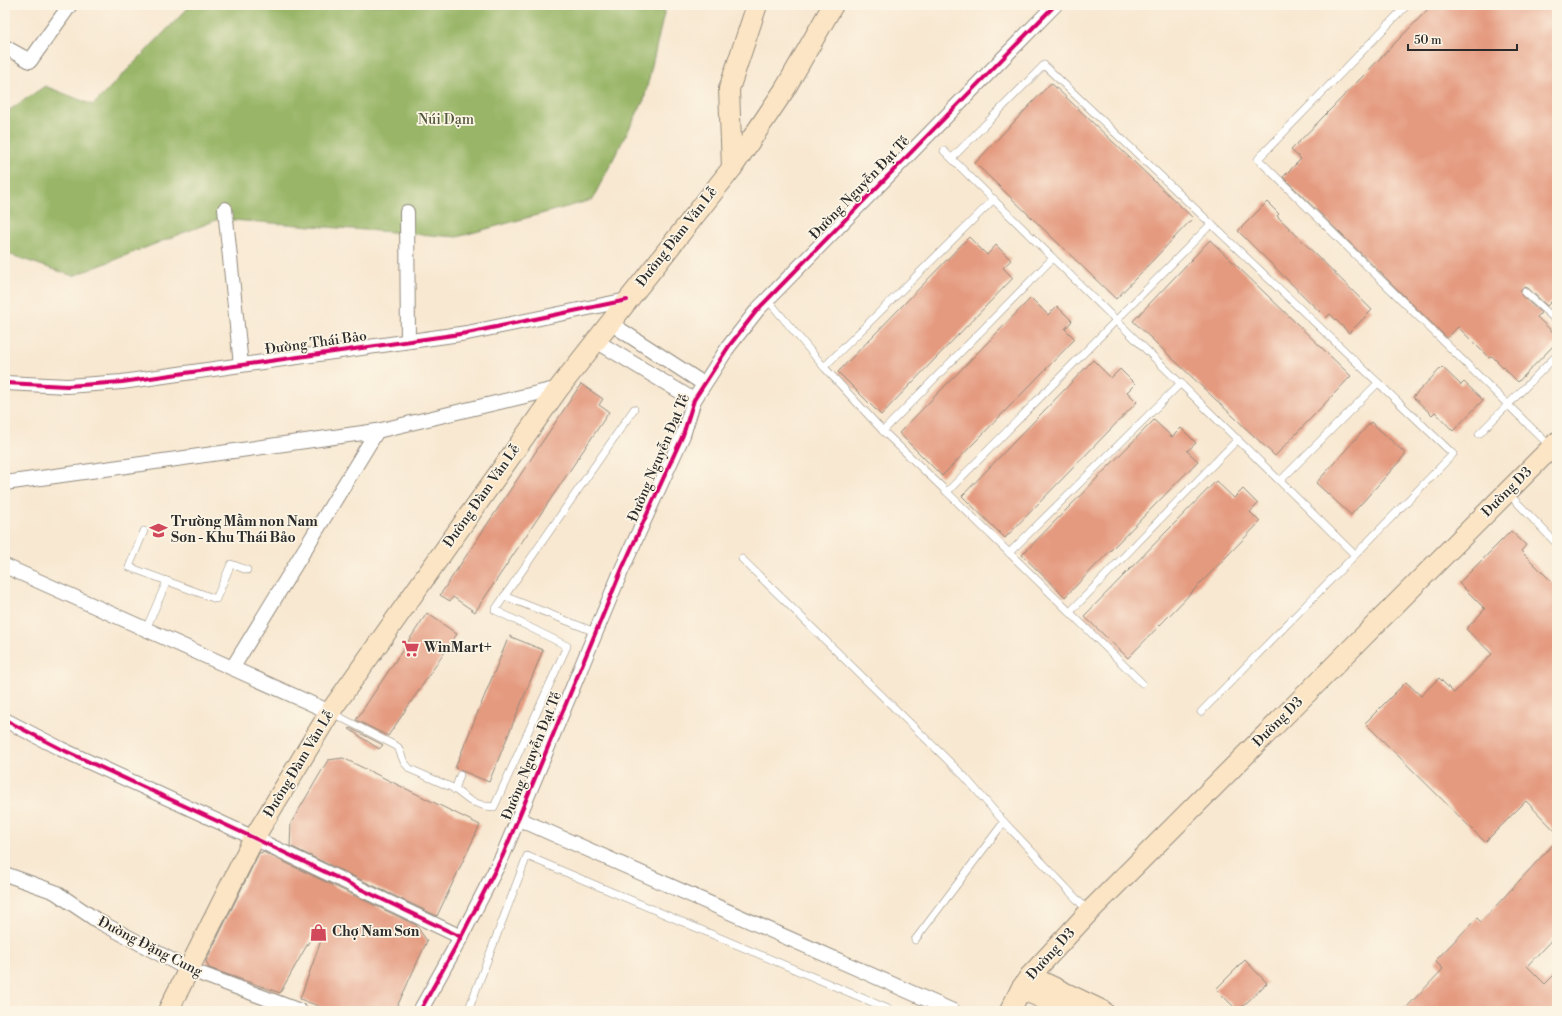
<svg xmlns="http://www.w3.org/2000/svg" width="1562" height="1016" viewBox="0 0 1562 1016" font-family="'Libre Bodoni',serif">
<style>
.forest{fill:#99b668;stroke:#62704a}
.building{fill:#e49a7f}
.lines{fill:none;stroke-linecap:round;stroke-linejoin:round}
.lane-casing{stroke:#928a7e;stroke-width:8}
.street-casing{stroke:#928a7e;stroke-width:16}
.secondary-casing{stroke:#928a7e;stroke-width:22}
.lane{stroke:#fff;stroke-width:7}
.street{stroke:#fff;stroke-width:14}
.secondary{stroke:#fce5c4;stroke-width:20}
.cycleway-casing{stroke:#fcf5e5;stroke-width:6}
.cycleway{stroke:#d6006c;stroke-width:4}
.labels{text-anchor:middle;dominant-baseline:central;stroke-width:3.5;stroke-linejoin:round;paint-order:stroke}
.park-label{font-size:14px;fill:#51563e;stroke:#fcf5e5}
.street-label{font-size:14px;fill:#2b2b2b;stroke:#fcf5e5}
.poi-label{font-size:14px;font-weight:bold;fill:#2b2b2b;stroke:#fcf5e5;text-anchor:start}
</style>
<rect width="100%" height="100%" fill="#fcf5e5"/>
<filter id="ink" filterUnits="userSpaceOnUse"><feTurbulence type="fractalNoise" baseFrequency=".025" numOctaves="2"/><feDisplacementMap in="SourceGraphic" scale="8" xChannelSelector="R" yChannelSelector="G"/><feConvolveMatrix kernelMatrix="1 2 1 2 8 2 1 2 1" color-interpolation-filters="sRGB"/></filter>
<filter id="wash" filterUnits="userSpaceOnUse"><feTurbulence type="fractalNoise" baseFrequency=".012" numOctaves="4" result="noise"/><feDisplacementMap in="SourceGraphic" scale="16" xChannelSelector="R" yChannelSelector="G"/><feGaussianBlur stdDeviation="0.9" result="paint"/><feColorMatrix in="noise" values="0 0 0 0 0 0 0 0 0 0 0 0 0 0 0 0 0 1.4 0 .05"/><feComposite in="paint" operator="in"/></filter>
<g filter="url(#wash)">
<rect width="100%" height="100%" fill="#f8e8d1"/>
<polygon class="forest" points="191,5 666,5 644,100 592,200 457,237 219,219 73,276 5,253 5,113 45,86 93,105"/>
<g id="blocks">
<g class="building">
<polygon points="1432,5 1557,5 1557,296 1547,306 1528,288 1523,287 1520,291 1522,296 1541,313 1537,317 1557,336 1557,342 1518,382 1492,356 1489,358 1458,327 1447,338 1283,177 1301,159 1291,150"/>
<polygon points="1051,83 1193,218 1116,299 975,163"/>
<polygon points="1267,202 1279,214 1277,216 1372,310 1349,333 1330,314 1326,318 1238,231"/>
<polygon points="969,237 987,255 996,245 1011,260 1003,268 1013,278 881,415 838,372"/>
<polygon points="1210,240 1351,376 1275,456 1133,321"/>
<polygon points="1031,298 1048,315 1057,306 1072,321 1065,329 1075,339 942,476 899,433"/>
<polygon points="1093,360 1111,378 1120,369 1135,384 1127,392 1137,402 1005,538 962,496"/>
<polygon points="1442,367 1461,385 1464,382 1483,400 1453,431 1435,412 1432,415 1413,397"/>
<polygon points="581,384 603,399 599,405 609,412 475,612 453,597 450,601 440,595"/>
<polygon points="1154,420 1172,437 1181,428 1196,443 1187,451 1198,461 1065,597 1022,555"/>
<polygon points="1371,422 1406,454 1351,515 1316,483"/>
<polygon points="1216,481 1234,498 1243,489 1258,504 1250,512 1260,522 1128,658 1084,616"/>
<polygon points="1511,531 1526,545 1521,551 1557,587 1557,833 1526,801 1485,842 1365,723 1406,682 1421,696 1439,678 1454,693 1492,654 1466,629 1485,609 1459,583"/>
<polygon points="427,613 457,634 388,736 356,720"/>
<polygon points="509,636 543,650 489,782 455,768"/>
<polygon points="350,728 383,745 379,749 349,729"/>
<polygon points="343,758 480,825 437,916 290,846 291,823 328,760"/>
<polygon points="1557,840 1557,934 1527,966 1545,984 1557,972 1557,1011 1403,1011 1443,969 1435,961 1477,918 1481,922"/>
<polygon points="263,852 416,925 427,941 395,1011 331,1011 300,999 324,932 316,929 280,993 209,968 206,961 259,853"/>
<polygon points="1245,960 1267,983 1238,1011 1216,989"/>
</g>
</g>
</g>
<g filter="url(#ink)">
<use href="#blocks" fill-opacity="0" stroke="#928a7e" stroke-width="1"/>
<g class="lines">
<defs>
<g id="lane">
<polyline points="1407,5 1258,159 1551,447"/>
<polyline points="944,151 1355,555 1201,712"/>
<polyline points="952,158 1044,65 1453,454 1355,555"/>
<polyline points="1525,292 1557,321"/>
<polyline points="767,299 824,367 883,431 947,492 1211,224"/>
<polyline points="824,367 994,199"/>
<polyline points="883,431 1053,258"/>
<polyline points="1479,434 1557,355"/>
<polyline points="1280,481 1378,383"/>
<polyline points="947,492 1142,683"/>
<polyline points="1508,493 1557,544"/>
<polyline points="144,531 129,567 167,581 146,629"/>
<polyline points="1009,553 1181,383"/>
<polyline points="742,559 964,776 1004,822 1088,911"/>
<polyline points="167,581 216,599 231,564 247,570"/>
<polyline points="504,596 595,632"/>
<polyline points="1070,612 1238,439"/>
<polyline points="330,712 398,747 404,762 410,769 453,788 470,801 485,806 494,807 567,646 495,610 634,409"/>
<polyline points="455,790 460,775"/>
<polyline points="915,940 1004,822"/>
<polyline points="468,1011 527,856 893,1011"/>
</g>
<g id="street">
<polyline points="5,47 30,61 70,5"/>
<polyline points="225,209 241,365"/>
<polyline points="407,212 408,341"/>
<polyline points="610,323 704,384"/>
<polyline points="596,341 694,400"/>
<polyline points="5,383 67,386 122,382 467,333 627,300"/>
<polyline points="5,483 377,431 559,388"/>
<polyline points="5,566 330,712"/>
<polyline points="233,667 377,431"/>
<polyline points="5,720 61,749 254,838 461,937"/>
<polyline points="519,819 953,1011"/>
<polyline points="5,874 55,892 98,921 188,969 300,1011"/>
<polyline points="420,1011 461,937 503,855 622,569 683,435 694,400 729,346 758,309 1055,5"/>
</g>
<g id="secondary">
<polyline points="732,168 729,89 757,5"/>
<polyline points="1030,976 1103,1011"/>
<polyline points="1021,989 1071,1011"/>
<polyline points="168,1011 254,838 330,712 559,388 732,168 785,89 833,5"/>
<polyline points="1010,1011 1021,989 1030,976 1089,912 1557,442"/>
</g>
</defs>
<use href="#lane" class="lane-casing"/>
<use href="#street" class="street-casing"/>
<use href="#secondary" class="secondary-casing"/>
<use href="#lane" class="lane"/>
<use href="#street" class="street"/>
<use href="#secondary" class="secondary"/>
<defs>
<g id="cycleway">
<polyline points="5,383 67,386 122,382 467,333 627,300"/>
<polyline points="5,720 61,749 254,838 461,937"/>
<polyline points="420,1011 461,937 503,855 622,569 683,435 694,400 729,346 758,309 1055,5"/>
</g>
</defs>
<use href="#cycleway" class="cycleway-casing"/>
<use href="#cycleway" class="cycleway"/>
</g>
</g>
<defs>
<symbol id="school-bare" viewBox="-9 -9 18 18"><path d="M0-5L7-2L0 1L-7-2ZM-4 1L0 2.5L4 1V4Q0 6-4 4Z" fill="#d1495b" stroke="#fcf5e5" stroke-width="2.5" paint-order="stroke"/></symbol>
<symbol id="supermarket-bare" viewBox="-9 -9 18 18"><path d="M-6-5.5h2.5l.6 2H6L4.5 2H-2.5L-4.4-4H-6ZM-1.5 3.2a1.3 1.3 0 1 0 .1 0ZM3 3.2a1.3 1.3 0 1 0 .1 0Z" fill="#d1495b" stroke="#fcf5e5" stroke-width="2.5" paint-order="stroke"/></symbol>
<symbol id="shop-bare" viewBox="-9 -9 18 18"><path d="M-5-2.5h2.3a2.7 3.5 0 0 1 5.4 0H5L5.5 6h-11ZM-1.5-2.5h3a1.5 2.3 0 0 0-3 0Z" fill="#d1495b" stroke="#fcf5e5" stroke-width="2.5" paint-order="stroke"/></symbol>
</defs>
<g fill-rule="evenodd">
<use href="#school-bare" x="146" y="518" width="25" height="25"/>
<use href="#supermarket-bare" x="398" y="636" width="25" height="25"/>
<use href="#shop-bare" x="306" y="920" width="25" height="25"/>
</g>
<g class="labels">
<g class="park-label">
<text x="446" y="120">Núi Dạm</text>
</g>
<g class="street-label">
<text transform="translate(860 188) rotate(-46)">Đường Nguyễn Đạt Tế</text>
<text transform="translate(677 237) rotate(-52)">Đường Đàm Văn Lễ</text>
<text transform="translate(316 343) rotate(-8)">Đường Thái Bảo</text>
<text transform="translate(659 458) rotate(-67)">Đường Nguyễn Đạt Tế</text>
<text transform="translate(1507 492) rotate(-45)">Đường D3</text>
<text transform="translate(482 496) rotate(-55)">Đường Đàm Văn Lễ</text>
<text transform="translate(1278 722) rotate(-45)">Đường D3</text>
<text transform="translate(532 756) rotate(-68)">Đường Nguyễn Đạt Tế</text>
<text transform="translate(299 764) rotate(-59)">Đường Đàm Văn Lễ</text>
<text transform="translate(150 947) rotate(27)">Đường Đặng Cung</text>
<text transform="translate(1051 954) rotate(-48)">Đường D3</text>
</g>
<g class="poi-label">
<text x="171" y="522">Trường Mầm non Nam<tspan x="171" dy="16">Sơn - Khu Thái Bảo</tspan></text>
<text x="424" y="648">WinMart+</text>
<text x="332" y="932">Chợ Nam Sơn</text>
</g>
</g>
<rect width="1562" height="1016" fill="none" stroke="#fcf5e5" stroke-width="20"/>
<path d="M1408 44v6h109v-6" fill="none" stroke="#2b2b2b" stroke-width="2"/>
<text x="1414" y="44" font-size="12" fill="#2b2b2b" stroke="#fcf5e5" stroke-width="3" paint-order="stroke">50 m</text>
</svg>
